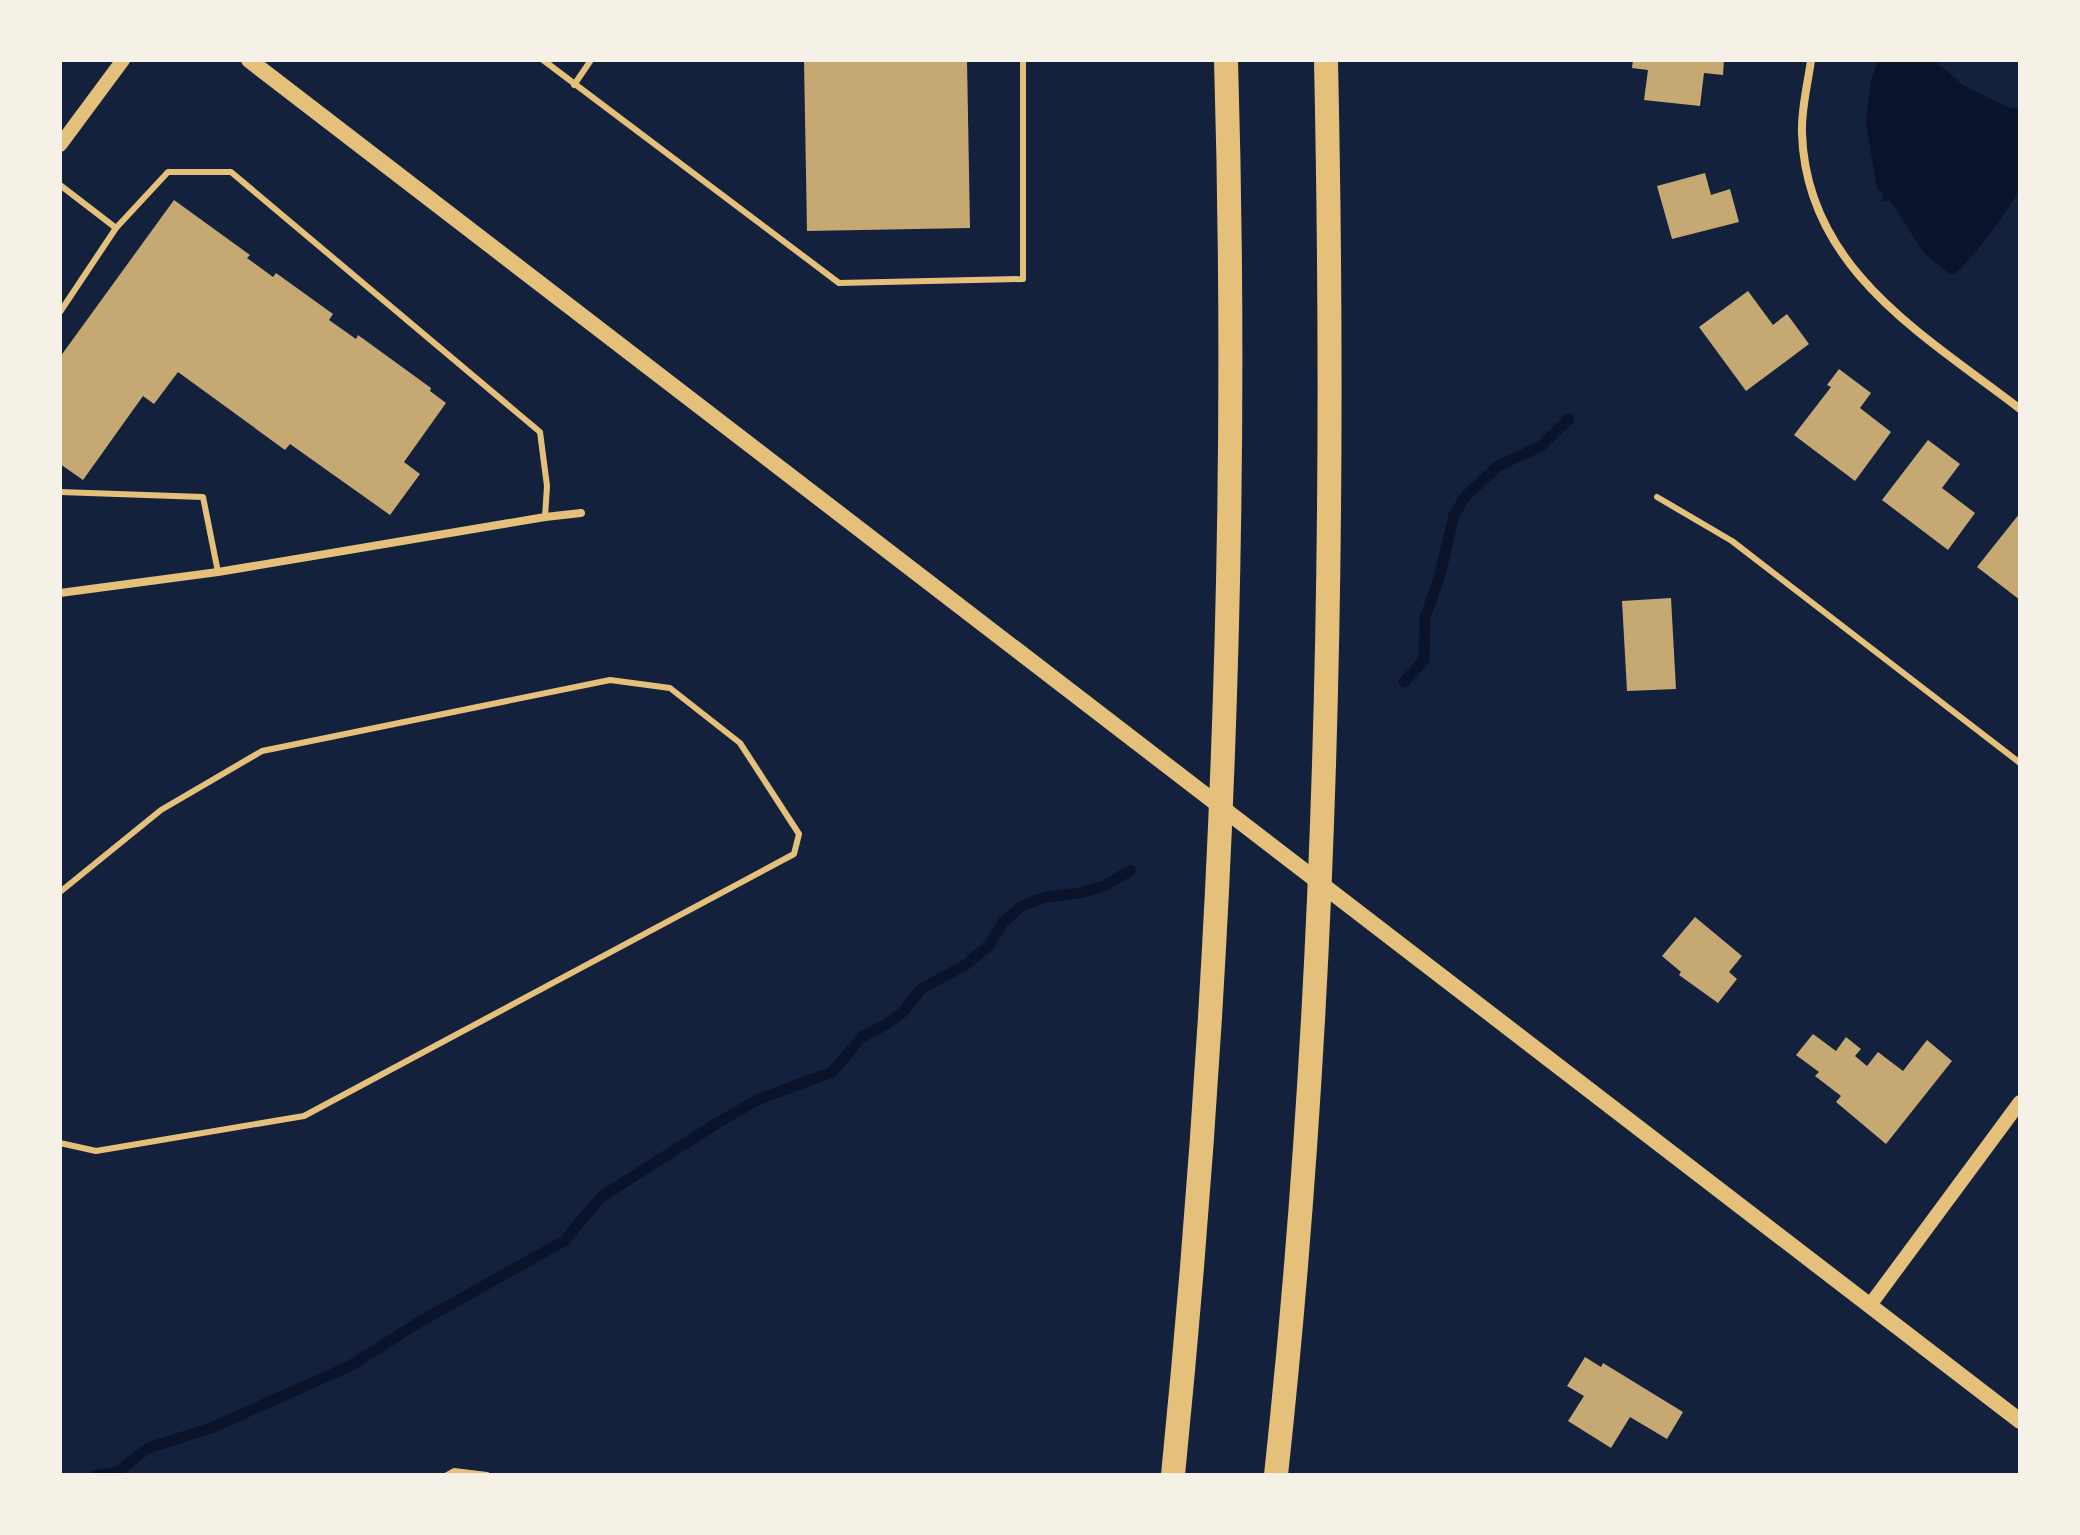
<svg xmlns="http://www.w3.org/2000/svg" width="2080" height="1535" viewBox="0 0 2080 1535" font-family="Cabin,sans-serif">
<style>
.water{fill:#0b132b}
.lines{fill:none;stroke-linecap:round;stroke-linejoin:round}
.stream{stroke:#0b132b;stroke-width:11}
.building{fill:#c6a872}
.service{stroke:#e5c07b;stroke-width:6}
.minor{stroke:#e5c07b;stroke-width:8}
.tertiary{stroke:#e5c07b;stroke-width:14}
.secondary{stroke:#e5c07b;stroke-width:16}
.motorway{stroke:#e5c07b;stroke-width:24}
</style>
<rect width="100%" height="100%" fill="#14213d"/>
<path class="water" d="M1878 60H1934L1963 85 2008 107 2020 109C2020 134 2024 162 2020 186 2017 200 1965 271 1951 275L1923 252 1890 200 1882 201 1883 192 1877 189 1866 122 1871 81Z"/>
<g class="lines">
<g class="stream">
<polyline points="1404,682 1424,660 1425,618 1440,575 1454,515 1465,497 1498,466 1541,446 1569,419"/>
<polyline points="97,1475 117,1472 148,1448 211,1428 350,1366 421,1321 564,1241 601,1197 719,1122 759,1099 832,1072 862,1037 885,1025 903,1012 921,989 967,964 990,944 1003,922 1022,906 1045,897 1079,893 1104,886 1131,870"/>
</g>
</g>
<g class="building">
<polygon points="804,60 967,60 970,228 807,231"/>
<polygon points="1633,60 1724,60 1723,75 1704,73 1700,106 1644,100 1648,70 1632,68"/>
<polygon points="1705,173 1711,195 1730,189 1739,222 1672,239 1657,186"/>
<polygon points="174,200 250,255 247,258 273,277 276,273 333,314 329,320 356,339 358,335 431,388 430,391 446,403 404,462 420,474 390,515 290,444 285,450 178,372 154,404 143,396 83,480 60,464 60,357"/>
<polygon points="1748,291 1773,325 1787,314 1809,344 1746,391 1699,327"/>
<polygon points="1839,369 1871,393 1860,408 1891,432 1855,481 1794,435 1831,387 1827,385"/>
<polygon points="1928,440 1960,464 1942,488 1975,513 1948,550 1882,500"/>
<polygon points="2020,513 2020,600 1977,567"/>
<polygon points="1671,598 1676,689 1627,691 1622,601"/>
<polygon points="1695,917 1742,956 1729,972 1737,979 1718,1003 1679,975 1681,972 1662,956"/>
<polygon points="1813,1034 1836,1051 1846,1037 1861,1049 1855,1056 1867,1066 1878,1052 1903,1071 1927,1040 1952,1061 1886,1144 1836,1102 1841,1096 1815,1076 1819,1072 1796,1055"/>
<polygon points="1585,1357 1601,1367 1603,1363 1683,1412 1667,1439 1630,1417 1611,1448 1568,1421 1584,1396 1567,1386"/>
</g>
<g class="lines">
<g class="service">
<polyline points="543,60 839,283 1023,279 1023,60"/>
<polyline points="574,85 591,60"/>
<polyline points="60,185 116,228 60,312"/>
<polyline points="116,228 168,172 231,172 540,432 547,486 545,517"/>
<polyline points="60,492 203,497 218,572"/>
<polyline points="1657,497 1732,541 2020,763"/>
<polyline points="60,892 161,810 262,751 610,680 670,688 740,743 799,834 794,854 304,1116 96,1151 60,1143"/>
<polyline points="447,1475 454,1471 487,1475"/>
</g>
<g class="minor">
<path d="M1811 60C1808 83 1801 109 1802 133 1806 269 1924 335 2020 409"/>
<polyline points="60,593 218,572 545,517 581,513"/>
</g>
<g class="tertiary">
<polyline points="60,145 123,60"/>
<polyline points="1870,1305 2020,1102"/>
</g>
<polyline class="secondary" points="249,60 2020,1421"/>
<g class="motorway">
<path d="M1173 1475C1220 1006 1240 532 1226 60"/>
<path d="M1276 1475C1327 1006 1336 532 1326 60"/>
</g>
</g>
<rect width="2080" height="1535" fill="none" stroke="#f6f1e7" stroke-width="124"/>
</svg>
